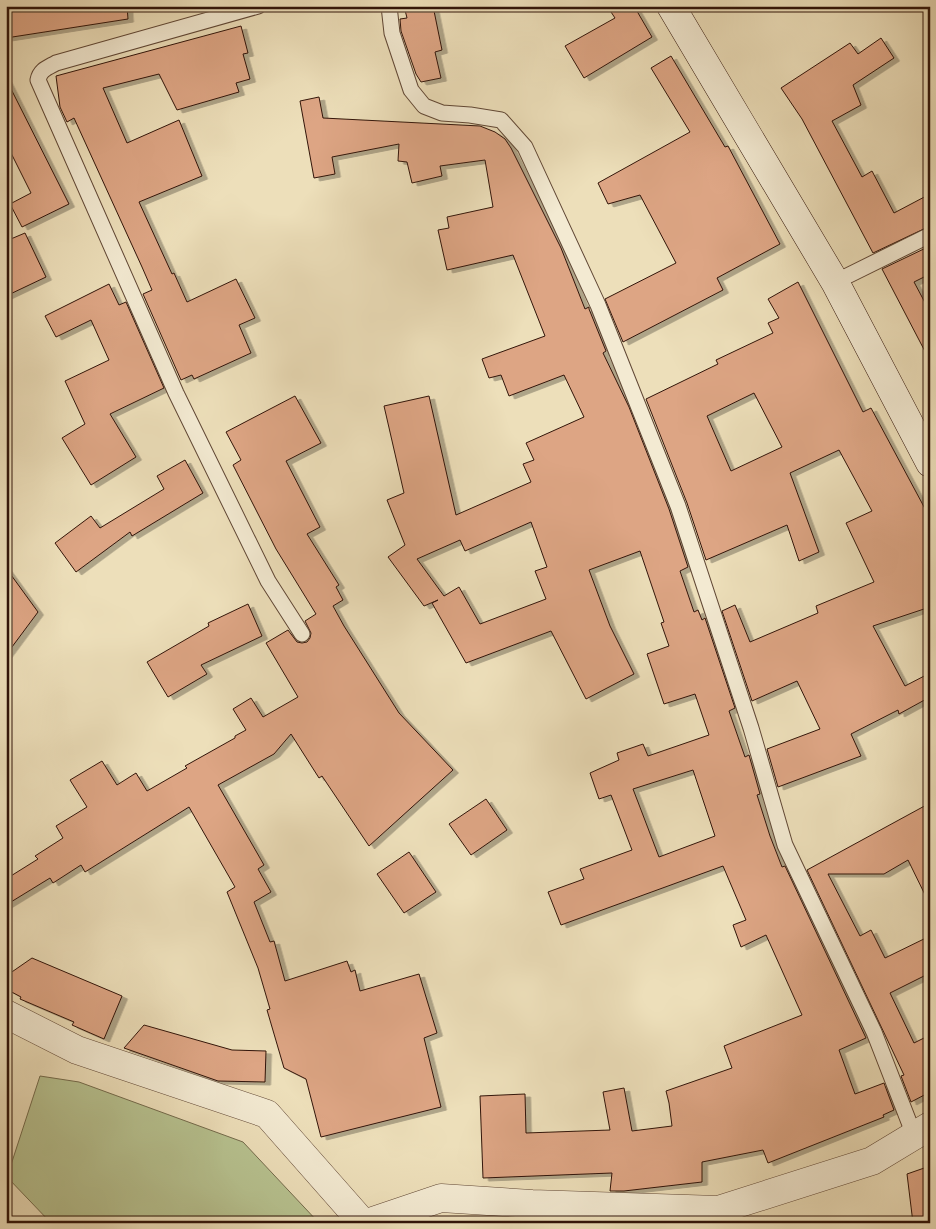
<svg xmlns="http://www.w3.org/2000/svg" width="936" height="1229" viewBox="0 0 936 1229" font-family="'Old Standard TT',serif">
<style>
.green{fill:#b7c290;stroke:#746b4c}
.building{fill:#dda584;stroke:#311409;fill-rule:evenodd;filter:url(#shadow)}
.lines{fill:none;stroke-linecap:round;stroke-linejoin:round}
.service-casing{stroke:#604735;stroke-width:17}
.minor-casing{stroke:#604735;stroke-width:29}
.tertiary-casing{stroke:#604735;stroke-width:29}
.secondary-casing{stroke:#311409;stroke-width:29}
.service{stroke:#f3ead2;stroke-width:15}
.minor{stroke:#f3ead2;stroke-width:28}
.tertiary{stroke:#f3ead2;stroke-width:28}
.secondary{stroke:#f3ead2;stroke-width:28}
</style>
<defs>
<filter id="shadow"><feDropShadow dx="5.5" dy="3" stdDeviation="0" flood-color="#0004"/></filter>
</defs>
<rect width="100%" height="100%" fill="#eddfba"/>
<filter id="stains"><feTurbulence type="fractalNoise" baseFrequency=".004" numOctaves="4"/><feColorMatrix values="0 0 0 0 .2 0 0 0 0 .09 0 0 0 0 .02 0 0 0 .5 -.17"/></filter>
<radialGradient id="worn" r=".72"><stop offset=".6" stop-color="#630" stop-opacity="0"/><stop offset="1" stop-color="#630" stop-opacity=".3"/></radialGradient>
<polygon class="green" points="40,1076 79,1082 243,1142 319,1223 51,1223 7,1177"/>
<g class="building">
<polygon points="6,6 127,6 128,19 6,38"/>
<polygon points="404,6 433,6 442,50 435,52 441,78 421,82 416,74 401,31 400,19 407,18"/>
<polygon points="607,6 634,6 652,37 584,78 565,46 615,18"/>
<polygon points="241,26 248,53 243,54 250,79 236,83 239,92 177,110 159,74 103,88 127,143 179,120 202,176 139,202 172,274 174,273 187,302 236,279 255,318 239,325 251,353 194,379 192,375 181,380 143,294 152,290 142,267 74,118 67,122 60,107 56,76"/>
<polygon points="881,38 894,58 853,85 861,105 832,121 862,177 872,171 894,213 930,194 930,226 873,253 802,119 781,88 850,43 858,54"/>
<polygon points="671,56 725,147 728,146 780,244 717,278 723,290 623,342 605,299 676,263 640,195 608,204 598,183 690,132 651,68"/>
<polygon points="6,79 69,204 22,227 10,204 31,193 6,143"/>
<path d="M319 97 323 118 480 126 495 132 505 139 511 148 561 248 585 309 589 307V309L606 351 603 353 629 407 669 509 688 567 680 571 694 612 698 610 702 620 705 618 735 708 729 711 745 757 749 755 760 794 757 795 770 836 782 867 785 866 866 1038 839 1050 855 1094 884 1083 894 1110 883 1115 884 1117 768 1163 763 1150 702 1162V1182L624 1191H610L612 1173 483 1178 480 1096 525 1094 526 1133 610 1130 603 1092 624 1088 632 1131 672 1126 669 1103 666 1091 732 1068 724 1046 802 1015 766 935 741 947 733 925 746 920 723 866 561 925 548 892 584 879 580 869 632 850 611 795 599 799 590 773 619 760 617 753 643 744 648 756 709 735 695 694 664 704 647 654 669 646 661 623 664 622 640 551 589 570 610 626 634 674 586 699 551 631 466 663 432 603 438 600 424 606 388 557 405 545 387 500 404 493 384 406 429 396 456 515 531 482 523 464 534 460 526 443 584 417 564 375 509 396 501 375 489 378 482 359 545 336 513 255 447 270 438 230 449 228 447 217 493 207 485 160 440 166 442 176 412 183 407 162 398 161 399 144 332 157 335 174 314 178 300 101ZM531 522 547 567 535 571 546 599 480 624 459 587 444 596 417 559 460 540 465 551ZM693 770 715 836 659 857 633 789Z"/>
<polygon points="25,233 46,277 6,296 6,241"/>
<polygon points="930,246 930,274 914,282 930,312 930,361 882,269"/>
<path d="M798 282 863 412 871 408 930 518V607L873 626 905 686 930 673V697L899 714 898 710 851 734 861 756 778 787 767 749 820 729 797 681 752 701 722 611 735 605 750 642 818 613 816 606 874 582 846 523 872 511 839 450 790 473 819 552 799 561 787 525 706 560 687 503 646 399 718 364 716 360 773 333 768 323 779 318 768 299ZM754 393 782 447 731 471 707 416Z"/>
<polygon points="109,284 119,305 126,302 164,388 110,414 136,457 91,485 62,438 85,424 65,381 109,360 91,320 56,337 45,316"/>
<polygon points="295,396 321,443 286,461 320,527 307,534 339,585 336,587 343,600 333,606 344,626 399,713 453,770 369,846 322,776 319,778 291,734 274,754 218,785 264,865 258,869 271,892 254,902 270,942 274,941 285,981 347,961 351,972 355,970 360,991 419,974 437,1033 424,1038 441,1107 321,1137 306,1079 284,1068 267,1010 270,1009 258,968 227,892 235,887 189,807 85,872 81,865 53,883 50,878 6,905 6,879 38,859 35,856 63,838 56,826 87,807 70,780 102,761 117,785 136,773 147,791 187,768 185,766 235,738 235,736 246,730 233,709 251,698 263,717 298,697 266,643 288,630 297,642 302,643 307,642 310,638 311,633 305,621 316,614 276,549 233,465 241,460 226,432"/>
<polygon points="185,460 203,493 132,536 130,532 76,572 55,543 91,516 100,528 164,489 157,476"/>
<polygon points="6,568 38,612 6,655"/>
<polygon points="248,604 262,636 201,665 207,674 168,697 147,662 209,626 208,623"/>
<polygon points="486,799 507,830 471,855 449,824"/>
<polygon points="930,803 930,905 908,860 884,874 828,874 860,936 871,930 885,958 930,936 930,973 890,993 914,1043 930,1035 930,1092 911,1102 901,1076 904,1075 807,870"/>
<polygon points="409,852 436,892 404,913 377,874"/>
<polygon points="32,958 122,996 104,1039 72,1025 74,1022 20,999 21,997 6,989 6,976"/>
<polygon points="144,1025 232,1050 266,1051 265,1082 218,1081 124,1048"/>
<polygon points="930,1166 930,1223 913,1223 907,1174"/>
</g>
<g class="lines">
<defs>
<g id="service">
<path d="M258 6 56 63C47 68 40 70 38 80L176 393 268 581 302 634"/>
<polyline points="389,6 392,33 411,90 424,106 442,113 470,115 501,120 525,147 598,305 678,506 751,728 785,845 874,1032 914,1135"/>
<polyline points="835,282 930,235"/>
</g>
<polyline id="minor" points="6,1014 77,1050 267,1114 363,1223"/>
<polyline id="tertiary" points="367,1223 441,1198 532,1204 718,1210 872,1161 930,1126"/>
<polyline id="secondary" points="671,6 835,282 930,463"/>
</defs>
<use href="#service" class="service-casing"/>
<use href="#minor" class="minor-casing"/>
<use href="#tertiary" class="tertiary-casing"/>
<use href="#secondary" class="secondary-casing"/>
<use href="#service" class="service"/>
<use href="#minor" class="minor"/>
<use href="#tertiary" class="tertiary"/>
<use href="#secondary" class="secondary"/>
</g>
<rect width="936" height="1229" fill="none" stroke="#eddfba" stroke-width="25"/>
<rect x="8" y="8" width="921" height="1214" fill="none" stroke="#311409" stroke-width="2.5"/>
<rect x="12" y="12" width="911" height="1204" fill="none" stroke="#311409"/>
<rect width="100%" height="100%" filter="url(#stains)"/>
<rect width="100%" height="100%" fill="url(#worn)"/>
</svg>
